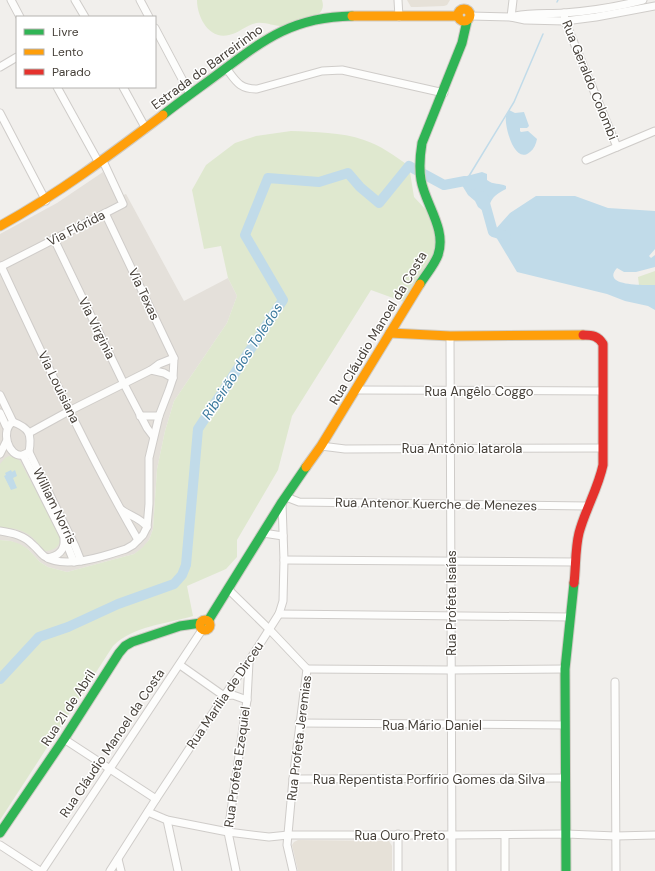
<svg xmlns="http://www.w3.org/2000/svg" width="655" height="871" viewBox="0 0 655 871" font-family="'DM Sans',sans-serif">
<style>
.residential{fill:#e4e0da}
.education{fill:#e6e1d8}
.green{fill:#dfe8cf}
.water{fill:#c1dbe9}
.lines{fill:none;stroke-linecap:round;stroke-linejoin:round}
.stream{stroke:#c1dbe9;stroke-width:1.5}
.river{stroke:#c1dbe9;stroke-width:10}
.street-casing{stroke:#cfccc9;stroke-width:9}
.fast-casing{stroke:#cfcbc4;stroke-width:11}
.slow-casing{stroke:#cfcbc4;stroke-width:11}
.jam-casing{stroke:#cfcbc4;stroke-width:11}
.street{stroke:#fdfdfc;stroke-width:7}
.fast{stroke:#30b455;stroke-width:9}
.slow{stroke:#ff9f0a;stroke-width:9}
.jam{stroke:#e5322d;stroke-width:9}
.labels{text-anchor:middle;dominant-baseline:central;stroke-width:3;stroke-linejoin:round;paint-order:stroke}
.street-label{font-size:13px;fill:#464039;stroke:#fff}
.water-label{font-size:14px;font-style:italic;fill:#3c7a9e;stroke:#fff}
</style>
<rect width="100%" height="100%" fill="#f1efec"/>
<polygon class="residential" points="103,172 116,198 126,194 184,301 228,278 237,296 227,323 174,401 165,431 157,469 153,529 149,540 143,548 134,554 67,572 48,567 40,562 28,549 11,541 0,540 0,234 57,203"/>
<g class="education">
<polygon points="407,0 450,0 447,5 444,6 417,7 411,7"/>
<polygon points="298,840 389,841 392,846 392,871 298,871 292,845 294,842"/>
</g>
<g class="green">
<path d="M197 0H322C327 15 310 19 299 22 295 23 289 26 285 26 275 27 267 22 257 23 247 24 239 33 229 35 209 40 197 17 197 0Z"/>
<path d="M291 131C315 132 341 132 364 140 380 145 395 156 409 166L414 197 428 212 437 239 433 257 404 302 371 290 292 416 278 470 237 540V557L226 569 187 586 193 616C166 624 133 626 113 646L0 820V540L11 541 20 544 28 549 40 562 48 567 67 572 134 554 142 548 149 540 153 529 157 469 165 431 174 401 227 323 237 296 228 278 221 246 204 249 192 190 206 165 235 143 256 136Z"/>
<polygon points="655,271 655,286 649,288 639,285 638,277"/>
<path d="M9 456 17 458 20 461 60 536C61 546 55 551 45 551 41 548 39 545 36 541 27 531 14 527 0 528V464L5 458Z"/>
</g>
<g class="water">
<path d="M509 110 515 113 524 112 529 126 527 128H520V131L521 132 528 131 537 139C536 144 534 149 530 152 514 166 504 124 506 116 507 114 508 112 509 110Z"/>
<path d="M482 172 487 174V180C493 185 500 183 506 186V189C502 191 498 193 495 196 489 201 492 207 482 210L478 207 475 201 468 195 460 182 463 177Z"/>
<path d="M536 196H575L608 208 655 211V249L649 256 651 258 655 255V267L636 272H624L617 268C600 287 646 285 655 285V310L648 306 625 301 607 294 517 272 493 232 510 213Z"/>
<polygon points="11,470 12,472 15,470 17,476 13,478 17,488 11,490 4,476 6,475 5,473"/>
</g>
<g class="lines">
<g class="stream">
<polyline points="557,2 558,0"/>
<polyline points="469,176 514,102 543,34"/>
</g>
<g class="river">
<polyline points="483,196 493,232 506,236"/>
<polyline points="0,679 39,637 68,627 118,604 174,584 182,575 186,565 198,429 283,300 245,235 268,178 319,182 348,173 360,187 379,203 409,166 444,185 465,181 472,185"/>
</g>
<defs>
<g id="street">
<polyline points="11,0 20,17"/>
<polyline points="75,0 85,17"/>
<polyline points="140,0 149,17"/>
<polyline points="398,0 399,17"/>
<polyline points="564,13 565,21 617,147"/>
<polyline points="470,16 511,17 525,20 565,21 596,17 655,6"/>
<path d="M515 16C531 13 547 14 564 13 590 11 617 7 643 0"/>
<polyline points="511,17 513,0"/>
<polyline points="155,28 190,94"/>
<polyline points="0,67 17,57"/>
<path d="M226 68C236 81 239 89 257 89L322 71 342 70 444 93"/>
<polyline points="57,87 99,163"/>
<polyline points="123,87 146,129"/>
<polyline points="0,113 46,201"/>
<polyline points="586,160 655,131"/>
<polyline points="54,239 124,384 147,428 153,436"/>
<path d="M1 266C44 358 87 452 138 540"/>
<polyline points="0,267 123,204 103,161"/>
<polyline points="450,336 452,871"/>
<polyline points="151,370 164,373 173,378"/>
<polyline points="356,390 603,391"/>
<polyline points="0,395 13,422"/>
<polyline points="0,413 6,426"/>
<polyline points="140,416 159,416"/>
<path d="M13 422C30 428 32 435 29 452 27 453 25 454 23 455 8 458 0 429 13 422Z"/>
<polyline points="29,433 69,411 151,370 159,364 174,358"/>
<polyline points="321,446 345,449 603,448"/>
<polyline points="29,452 75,546 81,561"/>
<polyline points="0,454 6,442"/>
<polyline points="23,455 63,535 74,562"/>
<polyline points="286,497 299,502 588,506"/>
<path d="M122 510C130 516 141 518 147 527"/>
<path d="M0 531C12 533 24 535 33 545 37 548 40 553 44 556 64 570 105 556 126 549L133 545 143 535 147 527 149 504V458L159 416 169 390 173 378 174 358 105 213"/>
<polyline points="263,533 283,536"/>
<path d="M48 558C58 556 65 550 64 540"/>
<polyline points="284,560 575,562"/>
<polyline points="228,589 269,629 307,669 293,779 287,845 293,871"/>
<polyline points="279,614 570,617"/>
<polyline points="180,665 224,696 233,695 247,700"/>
<polyline points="307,669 451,670 565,669"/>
<polyline points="615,682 616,871"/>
<polyline points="299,723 565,725"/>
<polyline points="64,739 156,799"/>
<polyline points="293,779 565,778"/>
<polyline points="148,812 167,820 228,832 269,837 288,835 452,835 566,834 616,836 655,835"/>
<polyline points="167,820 178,871"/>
<polyline points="398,834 398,871"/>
<polyline points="0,845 40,871"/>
<polyline points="118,859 121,871"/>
<polyline points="42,871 202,630"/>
<polyline points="110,871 156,799 224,696 249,661 279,614 283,601 284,560 282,503"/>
<polyline points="236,871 228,832 247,700 249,662"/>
<polyline points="505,871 505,835"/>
</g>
<g id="fast">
<path d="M163 115C182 100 202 86 222 71 266 38 294 17 352 16"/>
<path d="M420 284C425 276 435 264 438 255 447 229 425 204 421 180 419 168 420 155 422 143L462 43 467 21"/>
<polyline points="208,621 282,502 306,467"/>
<polyline points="0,833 64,739 119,653 125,646 132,642 180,626 201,623"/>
<polyline points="566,871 565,669 574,583"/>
</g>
<g id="slow">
<circle cx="464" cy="15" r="6"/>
<polyline points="352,16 458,16"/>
<path d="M0 226C58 194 110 155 163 115"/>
<polyline points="390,333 450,336 583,335"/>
<polyline points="306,467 321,446 420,284"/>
<circle cx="205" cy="625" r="5"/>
</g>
<path id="jam" d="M574 583C576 567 575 549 579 533 585 510 598 489 603 465V344C598 336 593 335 583 335"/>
</defs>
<use href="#street" class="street-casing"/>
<use href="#fast" class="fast-casing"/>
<use href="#slow" class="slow-casing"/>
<use href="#jam" class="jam-casing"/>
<use href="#street" class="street"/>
<use href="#fast" class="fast"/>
<use href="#slow" class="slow"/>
<use href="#jam" class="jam"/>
</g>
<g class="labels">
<g class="street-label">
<text transform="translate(207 67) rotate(-36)">Estrada do Barreirinho</text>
<text transform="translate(590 80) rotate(68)">Rua Geraldo Colombi</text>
<text transform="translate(76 228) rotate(-27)">Via Flórida</text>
<text transform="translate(144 294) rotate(65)">Via Texas</text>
<text transform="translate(97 328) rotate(64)">Via Virginia</text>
<text transform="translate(378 328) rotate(-59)">Rua Cláudio Manoel da Costa</text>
<text transform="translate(59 387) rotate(64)">Via Louisiana</text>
<text x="479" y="391">Rua Angêlo Coggo</text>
<text x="462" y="448">Rua Antônio Iatarola</text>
<text transform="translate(436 504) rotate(1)">Rua Antenor Kuerche de Menezes</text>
<text transform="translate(55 506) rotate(64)">William Norris</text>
<text transform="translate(451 603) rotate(-90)">Rua Profeta Isaías</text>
<text transform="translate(225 695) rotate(-56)">Rua Marilia de Dirceu</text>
<text transform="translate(68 708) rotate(-57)">Rua 21 de Abril</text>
<text x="432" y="725">Rua Mário Daniel</text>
<text transform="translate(299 738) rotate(-83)">Rua Profeta Jeremias</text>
<text transform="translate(112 743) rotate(-56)">Rua Cláudio Manoel da Costa</text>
<text transform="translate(237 767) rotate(-82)">Rua Profeta Ezequiel</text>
<text x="429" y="779">Rua Repentista Porfírio Gomes da Silva</text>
<text x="400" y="835">Rua Ouro Preto</text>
</g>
<g class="water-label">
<text transform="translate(242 361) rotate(-57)">Ribeirão dos Toledos</text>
</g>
</g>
<rect x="16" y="16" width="140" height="72" fill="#ffffff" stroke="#b5b3b0"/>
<rect x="24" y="29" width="20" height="6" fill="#30b455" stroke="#b5b3b0"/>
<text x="52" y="36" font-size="12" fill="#464039">Livre</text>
<rect x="24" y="49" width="20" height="6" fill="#ff9f0a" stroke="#b5b3b0"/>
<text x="52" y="56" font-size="12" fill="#464039">Lento</text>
<rect x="24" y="69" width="20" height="6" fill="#e5322d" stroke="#b5b3b0"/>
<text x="52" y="76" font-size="12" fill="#464039">Parado</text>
</svg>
